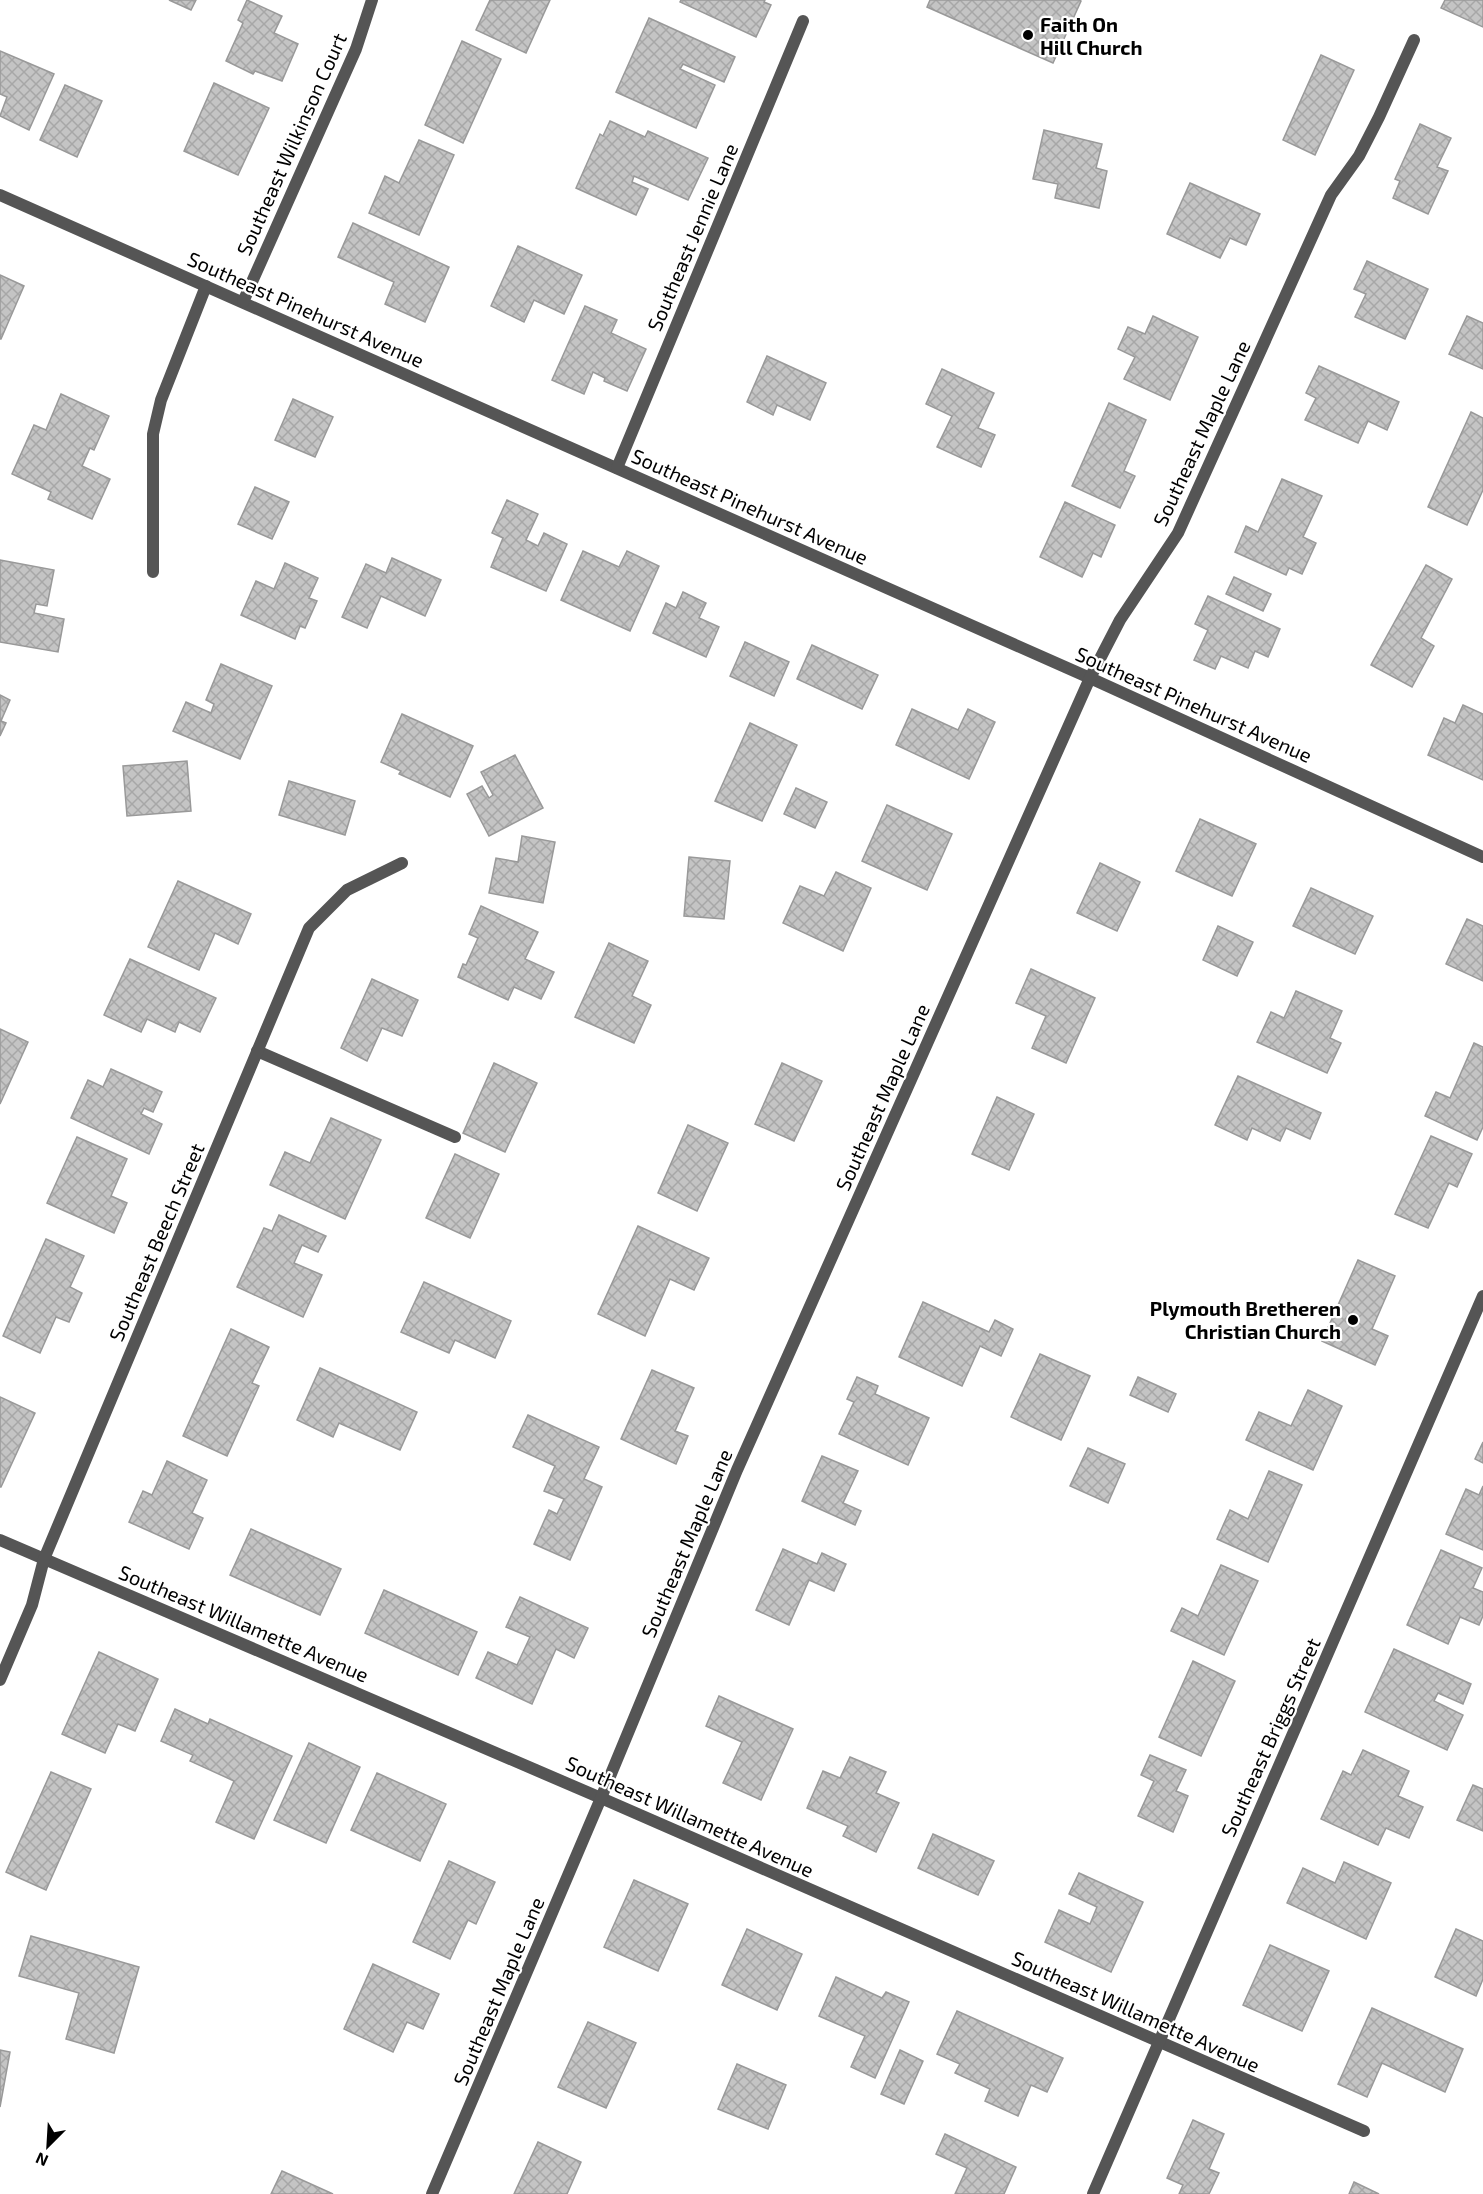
<svg xmlns="http://www.w3.org/2000/svg" width="1483" height="2194" viewBox="0 0 1483 2194" font-family="'Exo 2',sans-serif">
<style>
.building{fill:url(#building-cross-hatch);stroke:#999;stroke-width:1.5}
.lines{fill:none;stroke-linecap:round;stroke-linejoin:round}
.minor{stroke:#555;stroke-width:12}
.poi-dot{fill:#000;stroke:#fff;stroke-width:2}
.labels{text-anchor:middle;dominant-baseline:central;stroke-width:4.5;stroke-linejoin:round;paint-order:stroke}
.poi-label{font-size:20px;font-weight:bold;fill:#000;stroke:#fff;text-anchor:start}
.street-label{font-size:20px;fill:#000;stroke:#fff}
</style>
<defs>
<pattern id="building-cross-hatch" width="8" height="8" patternUnits="userSpaceOnUse" patternTransform="scale(1.5)"><rect width="8" height="8" fill="#c4c4c4"/><path d="M0 0l8 8M0 8l8-8" fill="none" stroke="#a7a7a7"/></pattern>
</defs>
<rect width="100%" height="100%" fill="#fff"/>
<g class="building">
<polygon points="169,0 196,0 191,10"/>
<polygon points="247,0 282,16 274,33 298,44 282,81 255,71 253,74 226,61 243,23 238,20"/>
<polygon points="490,0 550,0 526,53 476,30"/>
<polygon points="681,0 765,0 764,2 771,5 756,37 680,2"/>
<polygon points="930,0 1079,0 1081,1 1053,63 927,7"/>
<polygon points="1445,0 1483,0 1483,27 1441,8"/>
<polygon points="649,18 735,57 724,82 683,64 680,69 715,85 696,128 616,92"/>
<polygon points="462,41 501,59 463,143 425,125"/>
<polygon points="0,51 54,74 29,130 0,116 7,97 0,94"/>
<polygon points="1321,55 1354,70 1315,155 1283,140"/>
<polygon points="214,83 269,108 238,175 184,151"/>
<polygon points="65,85 102,101 77,157 40,140"/>
<polygon points="610,121 645,137 648,131 708,158 688,200 634,176 632,182 648,189 636,215 576,188 600,134 603,136"/>
<polygon points="1420,124 1451,138 1437,167 1448,171 1428,214 1393,198 1400,181 1395,179"/>
<polygon points="1044,130 1102,144 1096,168 1107,171 1099,208 1055,198 1058,184 1033,179"/>
<polygon points="419,140 454,155 419,235 369,213 385,176 399,183"/>
<polygon points="1190,183 1260,214 1246,245 1230,238 1220,258 1167,234"/>
<polygon points="353,223 449,267 425,322 385,304 394,282 338,257"/>
<polygon points="518,246 582,275 564,314 534,300 524,322 491,306"/>
<polygon points="1367,261 1428,289 1405,339 1355,317 1366,294 1354,289"/>
<polygon points="0,275 24,286 1,339 0,339"/>
<polygon points="585,306 617,320 611,333 646,349 627,391 604,381 605,378 593,372 584,394 552,380"/>
<polygon points="1153,316 1198,337 1170,400 1124,379 1135,357 1118,349 1128,327 1145,334"/>
<polygon points="1467,316 1483,323 1483,369 1449,354"/>
<polygon points="767,356 826,383 810,420 777,405 773,415 747,402"/>
<polygon points="1319,366 1399,402 1387,430 1368,421 1358,443 1305,420 1316,398 1306,393"/>
<polygon points="942,369 994,393 978,428 995,435 981,467 937,447 952,416 926,404"/>
<polygon points="61,394 109,416 94,450 90,448 82,466 110,479 92,519 48,499 51,492 12,474 34,425 46,430"/>
<polygon points="293,399 333,417 315,457 275,440"/>
<polygon points="1109,403 1146,420 1124,471 1135,476 1120,508 1072,486"/>
<polygon points="1471,412 1483,418 1483,490 1467,525 1428,507"/>
<polygon points="1282,479 1322,496 1303,537 1316,543 1302,574 1289,568 1286,575 1235,552 1246,526 1258,532"/>
<polygon points="255,487 289,502 272,539 238,524"/>
<polygon points="507,500 538,514 526,540 538,546 544,533 567,544 546,591 491,567 503,538 492,533"/>
<polygon points="1065,502 1115,525 1101,557 1093,553 1082,577 1040,557"/>
<polygon points="583,551 619,567 627,551 659,566 630,631 561,600"/>
<polygon points="392,558 441,580 425,616 381,596 367,628 342,617 366,564 386,573"/>
<polygon points="0,560 54,570 47,606 36,604 34,613 64,619 58,652 0,642"/>
<polygon points="285,563 318,578 309,598 317,601 305,628 300,626 295,639 241,615 256,581 274,589"/>
<polygon points="1426,565 1452,579 1421,638 1434,646 1412,687 1371,665"/>
<polygon points="1234,577 1271,594 1263,611 1226,594"/>
<polygon points="683,592 706,603 699,618 719,627 706,657 653,633 666,603 676,608"/>
<polygon points="1208,596 1280,629 1268,657 1255,651 1248,668 1221,656 1215,669 1194,660 1208,630 1195,624"/>
<polygon points="745,642 789,662 774,696 730,676"/>
<polygon points="812,645 878,675 862,709 797,679"/>
<polygon points="221,664 272,686 240,759 173,731 186,702 211,713 214,704 206,700"/>
<polygon points="0,695 10,700 1,721 6,723 0,736"/>
<polygon points="1463,705 1483,714 1483,780 1428,755 1444,718 1455,723"/>
<polygon points="912,709 958,730 968,709 995,722 969,779 896,745"/>
<polygon points="402,714 473,746 450,797 399,774 401,771 381,762"/>
<polygon points="750,723 797,745 762,821 715,801"/>
<polygon points="515,755 543,808 489,836 467,794 482,786 489,798 493,795 481,772"/>
<polygon points="187,761 191,811 127,816 123,766"/>
<polygon points="289,781 355,801 345,835 279,815"/>
<polygon points="796,788 827,802 815,828 784,814"/>
<polygon points="887,805 952,834 927,890 862,861"/>
<polygon points="1200,819 1256,844 1232,896 1176,871"/>
<polygon points="522,836 555,842 543,903 489,893 496,858 518,862"/>
<polygon points="689,857 730,861 724,919 684,916"/>
<polygon points="1100,863 1140,882 1117,931 1077,913"/>
<polygon points="836,872 871,888 843,951 783,923 800,886 824,896"/>
<polygon points="178,881 251,914 238,944 215,933 199,970 148,947"/>
<polygon points="1311,888 1373,916 1355,954 1293,926"/>
<polygon points="481,906 538,932 525,959 554,972 541,999 514,987 508,1000 458,977 463,964 466,965 478,938 469,934"/>
<polygon points="1467,919 1483,926 1483,981 1446,964"/>
<polygon points="1218,926 1253,942 1237,976 1203,960"/>
<polygon points="609,943 648,961 632,996 651,1005 634,1043 575,1017"/>
<polygon points="130,959 216,998 200,1032 179,1022 175,1032 147,1019 141,1032 104,1015"/>
<polygon points="1031,969 1095,998 1066,1063 1032,1048 1046,1016 1016,1003"/>
<polygon points="372,979 418,1000 402,1036 382,1028 367,1061 341,1048"/>
<polygon points="1296,991 1342,1011 1330,1038 1341,1043 1327,1073 1257,1042 1271,1012 1284,1018"/>
<polygon points="0,1029 28,1042 0,1104"/>
<polygon points="1474,1043 1483,1047 1483,1127 1477,1140 1425,1116 1436,1092 1450,1098"/>
<polygon points="494,1063 537,1083 505,1152 463,1133"/>
<polygon points="782,1063 822,1081 794,1141 755,1124"/>
<polygon points="111,1069 162,1092 153,1112 144,1108 141,1114 162,1124 149,1154 71,1118 88,1080 103,1087"/>
<polygon points="1238,1076 1321,1113 1310,1139 1286,1128 1280,1141 1252,1128 1247,1140 1215,1125"/>
<polygon points="997,1097 1034,1114 1009,1170 972,1154"/>
<polygon points="331,1118 381,1140 345,1219 270,1185 285,1152 310,1163"/>
<polygon points="688,1125 728,1143 697,1211 658,1193"/>
<polygon points="1431,1136 1472,1154 1457,1187 1449,1183 1428,1228 1395,1214"/>
<polygon points="77,1137 127,1159 111,1196 127,1203 114,1233 47,1203"/>
<polygon points="455,1154 499,1174 470,1238 426,1218"/>
<polygon points="279,1215 326,1236 318,1252 302,1245 294,1263 322,1275 303,1317 237,1287 264,1228 272,1231"/>
<polygon points="638,1226 709,1258 694,1290 670,1279 645,1336 598,1314"/>
<polygon points="46,1239 84,1256 70,1287 82,1293 69,1322 56,1317 40,1353 3,1336"/>
<polygon points="1358,1260 1395,1276 1372,1329 1388,1336 1375,1365 1322,1341"/>
<polygon points="424,1282 511,1321 495,1358 455,1340 449,1353 401,1332"/>
<polygon points="923,1302 989,1332 995,1320 1013,1329 1001,1356 980,1346 962,1386 899,1357"/>
<polygon points="231,1329 269,1347 252,1383 259,1386 227,1456 183,1436"/>
<polygon points="1040,1354 1090,1376 1061,1440 1011,1417"/>
<polygon points="320,1368 417,1412 400,1450 339,1423 333,1437 297,1420"/>
<polygon points="652,1370 694,1388 675,1431 688,1436 676,1464 621,1439"/>
<polygon points="857,1377 878,1386 875,1394 929,1418 908,1465 839,1434 854,1402 847,1399"/>
<polygon points="1138,1377 1176,1394 1168,1412 1130,1395"/>
<polygon points="1308,1390 1342,1406 1313,1470 1246,1440 1259,1412 1291,1426"/>
<polygon points="0,1397 35,1413 1,1487 0,1487"/>
<polygon points="528,1415 599,1447 584,1479 602,1487 570,1560 534,1544 549,1510 557,1514 564,1499 544,1491 555,1466 513,1447"/>
<polygon points="1483,1442 1483,1463 1475,1459"/>
<polygon points="1088,1448 1125,1464 1108,1503 1070,1486"/>
<polygon points="822,1456 858,1471 843,1503 861,1511 855,1525 802,1501"/>
<polygon points="167,1461 207,1480 192,1513 203,1518 189,1549 129,1522 143,1491 152,1495"/>
<polygon points="1269,1471 1302,1485 1268,1562 1217,1539 1230,1510 1248,1519"/>
<polygon points="1483,1486 1483,1550 1446,1534 1466,1489 1479,1495"/>
<polygon points="251,1529 341,1569 320,1615 230,1575"/>
<polygon points="783,1549 817,1564 822,1553 846,1564 834,1591 809,1580 789,1625 756,1610"/>
<polygon points="1441,1550 1482,1568 1473,1588 1483,1592 1483,1616 1479,1625 1460,1617 1448,1644 1407,1625"/>
<polygon points="1221,1565 1258,1581 1224,1655 1171,1631 1182,1608 1198,1616"/>
<polygon points="384,1590 477,1632 458,1675 365,1633"/>
<polygon points="520,1597 588,1628 574,1658 556,1649 532,1704 476,1678 488,1652 517,1665 530,1637 506,1627"/>
<polygon points="1394,1649 1471,1684 1463,1704 1438,1693 1434,1701 1463,1715 1447,1750 1365,1712"/>
<polygon points="99,1652 158,1679 135,1731 118,1724 105,1753 62,1734"/>
<polygon points="1193,1661 1235,1681 1201,1756 1159,1737"/>
<polygon points="719,1696 793,1729 761,1800 723,1783 742,1742 706,1726"/>
<polygon points="175,1709 208,1724 210,1719 292,1756 254,1839 216,1822 234,1781 190,1761 193,1755 161,1741"/>
<polygon points="309,1743 360,1767 326,1843 274,1820"/>
<polygon points="1363,1750 1409,1771 1398,1796 1423,1807 1409,1838 1386,1828 1378,1845 1321,1819 1343,1771 1351,1775"/>
<polygon points="1150,1755 1186,1770 1176,1791 1188,1796 1173,1832 1138,1816 1154,1781 1141,1775"/>
<polygon points="850,1757 886,1772 876,1793 899,1803 876,1852 843,1836 848,1826 807,1808 823,1771 840,1778"/>
<polygon points="51,1772 91,1789 46,1890 6,1872"/>
<polygon points="377,1773 446,1804 420,1861 351,1830"/>
<polygon points="1473,1785 1483,1789 1483,1831 1457,1820"/>
<polygon points="933,1834 994,1861 978,1895 918,1868"/>
<polygon points="449,1861 495,1882 476,1924 468,1920 450,1959 413,1942"/>
<polygon points="1344,1862 1391,1883 1366,1939 1287,1903 1303,1868 1335,1883"/>
<polygon points="1079,1873 1143,1902 1111,1972 1045,1942 1059,1910 1090,1924 1097,1907 1069,1894"/>
<polygon points="634,1880 688,1904 658,1971 604,1947"/>
<polygon points="747,1929 802,1954 777,2010 722,1985"/>
<polygon points="1456,1929 1483,1941 1483,1979 1476,1996 1435,1977"/>
<polygon points="31,1936 139,1967 114,2053 66,2039 79,1993 19,1976"/>
<polygon points="1270,1945 1329,1971 1302,2031 1243,2005"/>
<polygon points="373,1964 439,1994 423,2029 407,2022 393,2052 344,2029"/>
<polygon points="836,1977 882,1998 886,1992 909,2002 875,2078 851,2067 865,2036 819,2016"/>
<polygon points="1372,2008 1463,2049 1445,2092 1382,2063 1367,2097 1338,2084"/>
<polygon points="957,2011 1063,2058 1047,2092 1031,2085 1018,2116 985,2101 990,2089 955,2073 960,2064 937,2054"/>
<polygon points="588,2022 636,2043 606,2108 558,2087"/>
<polygon points="0,2050 10,2052 0,2107"/>
<polygon points="900,2050 923,2061 904,2104 881,2094"/>
<polygon points="737,2064 786,2085 768,2129 718,2109"/>
<polygon points="1193,2120 1224,2134 1209,2169 1219,2173 1209,2194 1179,2194 1183,2185 1167,2178"/>
<polygon points="945,2134 1016,2167 1004,2194 955,2194 967,2168 936,2154"/>
<polygon points="538,2142 581,2162 567,2194 514,2194"/>
<polygon points="282,2171 333,2194 271,2194"/>
<polygon points="1354,2182 1379,2194 1349,2194"/>
</g>
<g class="lines">
<g class="minor">
<polyline points="0,195 1090,678 1483,857"/>
<polyline points="243,302 356,49 372,0"/>
<polyline points="617,468 803,21"/>
<polyline points="153,572 153,434 161,400 206,286"/>
<polyline points="257,1051 455,1137"/>
<polyline points="0,1540 601,1798 1364,2131"/>
<polyline points="0,1680 32,1605 44,1559 309,928 347,890 402,863"/>
<polyline points="432,2194 601,1798 737,1470 1090,678 1120,620 1178,533 1331,195 1359,156 1379,117 1414,40"/>
<polyline points="1093,2194 1483,1296"/>
</g>
</g>
<g class="poi-dot">
<circle cx="1028" cy="35" r="6"/>
<circle cx="1353" cy="1320" r="6"/>
</g>
<g class="labels">
<g class="poi-label">
<text x="1040" y="24">Faith On<tspan x="1040" dy="23">Hill Church</tspan></text>
<text x="1341" y="1308" text-anchor="end">Plymouth Bretheren<tspan x="1341" dy="23">Christian Church</tspan></text>
</g>
<g class="street-label">
<text transform="translate(291 144) rotate(-66)">Southeast Wilkinson Court</text>
<text transform="translate(692 237) rotate(-67)">Southeast Jennie Lane</text>
<text transform="translate(306 309) rotate(24)">Southeast Pinehurst Avenue</text>
<text transform="translate(1201 433) rotate(-65)">Southeast Maple Lane</text>
<text transform="translate(750 506) rotate(24)">Southeast Pinehurst Avenue</text>
<text transform="translate(1194 704) rotate(24)">Southeast Pinehurst Avenue</text>
<text transform="translate(882 1097) rotate(-66)">Southeast Maple Lane</text>
<text transform="translate(156 1242) rotate(-67)">Southeast Beech Street</text>
<text transform="translate(686 1543) rotate(-67)">Southeast Maple Lane</text>
<text transform="translate(244 1623) rotate(23)">Southeast Willamette Avenue</text>
<text transform="translate(1270 1737) rotate(-66)">Southeast Briggs Street</text>
<text transform="translate(690 1816) rotate(24)">Southeast Willamette Avenue</text>
<text transform="translate(498 1991) rotate(-67)">Southeast Maple Lane</text>
<text transform="translate(1136 2011) rotate(24)">Southeast Willamette Avenue</text>
</g>
</g>
<g transform="translate(48 2146) rotate(204)" stroke="#ffffff" stroke-width="4.5" paint-order="stroke">
<path d="M0-4.5L10 22L0 15L-10 22Z" fill="#000000"/>
<text y="-9" font-size="16" font-weight="bold" text-anchor="middle" fill="#000000">N</text>
</g>
</svg>
